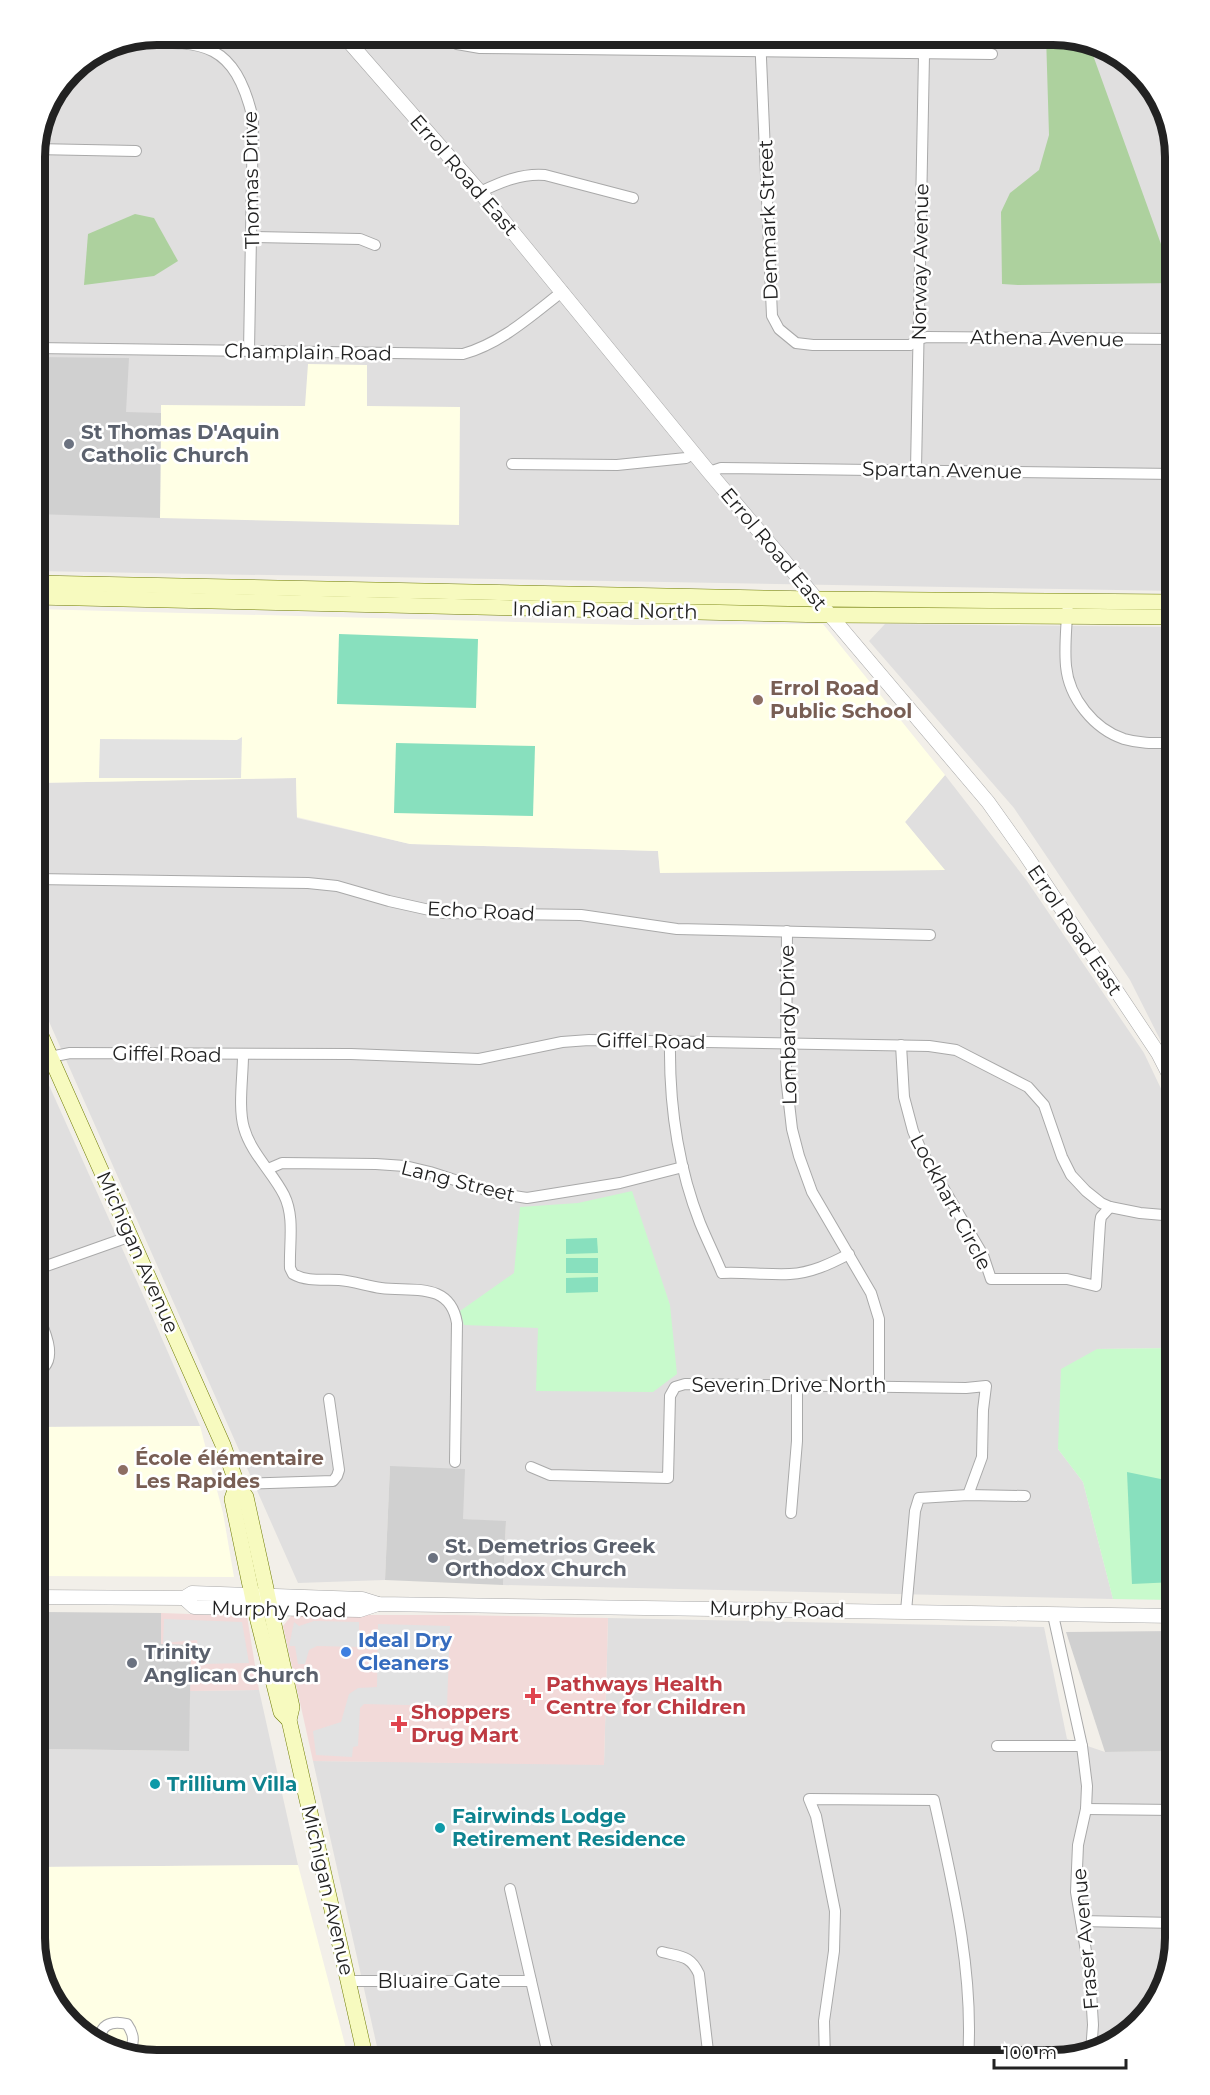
<svg xmlns="http://www.w3.org/2000/svg" width="1210" height="2095" viewBox="0 0 1210 2095" font-family="Montserrat,sans-serif">
<style>
.residential{fill:#e0dfdf}
.commercial{fill:#f2dad9}
.education{fill:#ffffe5}
.religious{fill:#d0d0d0}
.forest{fill:#add19e}
.park{fill:#c8facc}
.pitch{fill:#88e0be}
.parking{fill:#e2e2e2}
.lines{fill:none;stroke-linecap:round;stroke-linejoin:round}
.minor-casing{stroke:#a9a9a9;stroke-width:12}
.tertiary-casing{stroke:#a9a9a9;stroke-width:15}
.secondary-casing{stroke:#707d05;stroke-width:16}
.minor{stroke:#fff;stroke-width:10}
.tertiary{stroke:#fff;stroke-width:14}
.secondary{stroke:#f7fabf;stroke-width:15}
.worship-dot{fill:#6b7280;stroke:#fff;stroke-width:2}
.education-dot{fill:#8d6e63;stroke:#fff;stroke-width:2}
.shop-dot{fill:#3f7fe0;stroke:#fff;stroke-width:2}
.health-dot{fill:#e0444e;stroke:#fff;stroke-width:2}
.culture-dot{fill:#0f9aa8;stroke:#fff;stroke-width:2}
.labels{text-anchor:middle;dominant-baseline:central;stroke-width:5;stroke-linejoin:round;paint-order:stroke}
.street-label{font-size:20px;fill:#222;stroke:#fff}
.worship-label{font-size:20px;font-weight:bold;fill:#5b616d;stroke:#fff;text-anchor:start}
.education-label{font-size:20px;font-weight:bold;fill:#785e54;stroke:#fff;text-anchor:start}
.shop-label{font-size:20px;font-weight:bold;fill:#366cbe;stroke:#fff;text-anchor:start}
.health-label{font-size:20px;font-weight:bold;fill:#be3a42;stroke:#fff;text-anchor:start}
.culture-label{font-size:20px;font-weight:bold;fill:#0d838f;stroke:#fff;text-anchor:start}
.rim{fill:none;stroke:#222;stroke-width:8}
</style>
<rect width="100%" height="100%" fill="#f2efe9"/>
<g class="residential">
<polygon points="157,35 1061,35 1121,55 1163,103 1175,157 1175,591 35,571 35,149 44,110 71,70 110,44"/>
<polygon points="885,624 1175,627 1175,1069 1130,980 1014,808 869,641"/>
<polygon points="35,724 38,724 36,783 296,778 297,818 410,844 658,851 660,872 944,870 905,822 945,775 1027,881 1144,1053 1175,1118 1175,1348 1097,1349 1058,1449 1083,1482 1113,1599 503,1585 506,1522 463,1519 390,1466 385,1580 298,1583 35,990"/>
<polygon points="35,1054 143,1295 200,1426 35,1427"/>
<polygon points="35,1611 45,1612 46,1749 188,1751 190,1691 259,1690 298,1865 35,1867"/>
<polygon points="608,1618 1044,1627 1067,1739 1105,1752 1175,1751 1175,1938 1155,2006 1107,2048 1053,2060 380,2060 313,1761 604,1764"/>
</g>
<g class="commercial">
<polygon points="161,1613 247,1616 259,1690 190,1691 191,1645 161,1644"/>
<polygon points="292,1615 454,1615 608,1618 604,1765 313,1761 283,1626"/>
</g>
<g class="education">
<polygon points="308,364 367,365 367,406 460,407 459,525 160,518 161,405 305,406"/>
<polygon points="35,609 634,625 823,624 945,775 905,822 945,870 660,873 658,851 410,844 297,817 296,778 35,783 38,724 35,724"/>
<polygon points="200,1426 223,1513 234,1577 35,1576 35,1427"/>
<polygon points="298,1865 349,2060 149,2060 89,2040 47,1992 35,1938 35,1867"/>
</g>
<g class="religious">
<polygon points="35,357 129,358 126,412 161,413 160,518 35,514"/>
<polygon points="390,1466 465,1469 463,1519 506,1521 503,1585 385,1580"/>
<polygon points="45,1612 161,1613 161,1644 191,1645 189,1751 46,1749"/>
<polygon points="1175,1631 1175,1751 1105,1752 1066,1632"/>
</g>
<g class="forest">
<polygon points="1046,35 1061,35 1089,44 1175,283 1018,285 1002,284 1001,212 1010,193 1039,170 1049,135"/>
<polygon points="135,214 154,218 178,261 154,276 84,285 88,234"/>
</g>
<g class="park">
<polygon points="632,1191 670,1305 677,1374 653,1392 536,1391 538,1328 464,1325 460,1311 514,1273 520,1207 578,1203"/>
<polygon points="1175,1348 1175,1600 1113,1599 1083,1482 1058,1449 1061,1369 1097,1349"/>
</g>
<g class="pitch">
<polygon points="339,634 478,639 476,708 337,704"/>
<polygon points="396,743 535,746 533,816 394,813"/>
<polygon points="597,1238 598,1253 566,1254 566,1239"/>
<rect x="566" y="1258" width="32" height="15"/>
<polygon points="598,1277 598,1292 566,1293 566,1278"/>
<polygon points="1127,1472 1175,1482 1175,1582 1132,1584"/>
</g>
<g class="parking">
<polygon points="242,737 241,778 99,778 100,739 237,740"/>
<polygon points="164,1619 242,1622 249,1663 200,1664 197,1640 163,1643"/>
<polygon points="314,1621 359,1622 359,1647 317,1646 309,1650 305,1664 298,1664 295,1646 289,1646 294,1622 299,1626"/>
<polygon points="378,1624 450,1626 447,1706 364,1704 360,1708 358,1746 353,1747 352,1757 316,1755 313,1731 341,1722 349,1694 358,1688 377,1687"/>
</g>
<g class="lines">
<defs>
<g id="minor">
<polyline points="441,35 457,44 480,48 992,54"/>
<polyline points="760,35 772,316 779,329 796,343 813,345 910,345 919,339 927,337 1175,339"/>
<path d="M114 43C191 44 232 29 253 119L249 351"/>
<polyline points="35,149 136,151"/>
<polyline points="35,187 35,147"/>
<path d="M480 192C501 182 522 173 545 175L633 198"/>
<polyline points="253,237 360,239 375,245"/>
<path d="M35 348 463 354C502 343 532 315 563 291"/>
<polyline points="512,464 617,465 686,458 694,453"/>
<polyline points="916,469 924,55"/>
<polyline points="709,472 721,468 1175,474"/>
<path d="M1068 601C1067 622 1064 644 1066 666 1069 698 1094 729 1124 739 1141 744 1158 743 1175 743"/>
<polyline points="1170,856 1175,859"/>
<polyline points="35,879 308,883 337,886 389,901 443,913 581,915 677,929 930,935"/>
<polyline points="787,931 786,1077 792,1129 799,1156 812,1192 871,1293 879,1319 879,1386"/>
<path d="M670 1041C669 1104 677 1164 700 1223 707 1240 715 1256 722 1273 745 1272 767 1275 790 1274 811 1273 830 1264 849 1254"/>
<polyline points="901,1045 904,1097 913,1131 921,1150 983,1255 991,1279 1067,1279 1096,1286 1100,1223 1101,1217 1110,1207"/>
<polyline points="1158,1053 1175,1041"/>
<path d="M243 1055C243 1077 238 1108 244 1128 251 1153 273 1173 284 1195 295 1217 289 1244 290 1268L293 1274C307 1282 324 1279 339 1280 353 1281 367 1286 381 1288 412 1292 450 1281 457 1323L455 1462"/>
<polyline points="50,1057 70,1053 351,1054 479,1059 562,1042 589,1040 929,1046 956,1050 1028,1087 1044,1105 1062,1157 1071,1175 1086,1191 1101,1203 1110,1207 1140,1213 1175,1216"/>
<polyline points="268,1169 282,1163 376,1164 405,1166 430,1172 495,1193 527,1198 620,1183 683,1167"/>
<polyline points="35,1270 131,1236"/>
<path d="M35 1373C63 1362 42 1326 35 1308"/>
<polyline points="531,1467 550,1475 668,1478 670,1396 675,1387 685,1384 966,1388 986,1386 983,1410 982,1457 968,1495"/>
<polyline points="237,1484 333,1481 337,1476 339,1470 329,1399"/>
<polyline points="791,1513 797,1441 797,1385"/>
<polyline points="906,1611 915,1511 919,1498 968,1495 1025,1496"/>
<polyline points="1053,1615 1082,1746 1087,1786 1086,1809 1078,1845 1076,1892 1090,1975 1093,2025 1091,2052"/>
<polyline points="997,1746 1082,1746"/>
<polyline points="1086,1809 1175,1810"/>
<polyline points="510,1889 546,2046 554,2060"/>
<polyline points="1081,1921 1175,1923"/>
<path d="M662 1952C681 1957 690 1955 699 1974L709 2060"/>
<polyline points="348,1981 531,1981"/>
<path d="M102 2044C97 2025 111 2020 127 2024 134 2034 136 2043 127 2053"/>
<path d="M825 2060 824 2021 834 1951 835 1911 816 1816 809 1799 934 1800C953 1885 974 1972 968 2060"/>
</g>
<g id="tertiary">
<polyline points="343,35 480,192 709,472 988,802 1025,854 1158,1053 1175,1086"/>
<polyline points="35,1597 184,1598 192,1593 362,1599 378,1604 1175,1616"/>
<polyline points="184,1598 194,1607 360,1610 378,1604"/>
</g>
<g id="secondary">
<polyline points="35,583 816,599 1175,602"/>
<polyline points="35,597 829,615 1175,617"/>
<polyline points="35,1022 223,1445 237,1484 246,1497 292,1707 289,1720 366,2060"/>
<polyline points="237,1484 232,1499 255,1609 281,1712 289,1720"/>
</g>
</defs>
<use href="#minor" class="minor-casing"/>
<use href="#tertiary" class="tertiary-casing"/>
<use href="#secondary" class="secondary-casing"/>
<use href="#minor" class="minor"/>
<use href="#tertiary" class="tertiary"/>
<use href="#secondary" class="secondary"/>
</g>
<g class="worship-dot">
<circle cx="69" cy="444" r="6"/>
<circle cx="433" cy="1558" r="6"/>
<circle cx="132" cy="1663" r="6"/>
</g>
<g class="education-dot">
<circle cx="758" cy="700" r="6"/>
<circle cx="123" cy="1470" r="6"/>
</g>
<circle class="shop-dot" cx="346" cy="1652" r="6"/>
<g class="health-dot">
<path d="M530 1687h6v6h6v6h-6v6h-6v-6h-6v-6h6z"/>
<path d="M396 1715h6v6h6v6h-6v6h-6v-6h-6v-6h6z"/>
</g>
<g class="culture-dot">
<circle cx="155" cy="1784" r="6"/>
<circle cx="440" cy="1828" r="6"/>
</g>
<g class="labels">
<g class="street-label">
<text transform="translate(464 175) rotate(49)">Errol Road East</text>
<text transform="translate(251 180) rotate(-91)">Thomas Drive</text>
<text transform="translate(768 220) rotate(-92)">Denmark Street</text>
<text transform="translate(920 262) rotate(-89)">Norway Avenue</text>
<text transform="translate(1047 338) rotate(1)">Athena Avenue</text>
<text transform="translate(308 352) rotate(1)">Champlain Road</text>
<text transform="translate(942 470) rotate(1)">Spartan Avenue</text>
<text transform="translate(774 549) rotate(50)">Errol Road East</text>
<text transform="translate(605 610) rotate(1)">Indian Road North</text>
<text transform="translate(481 911) rotate(3)">Echo Road</text>
<text transform="translate(1075 930) rotate(56)">Errol Road East</text>
<text transform="translate(788 1025) rotate(-91)">Lombardy Drive</text>
<text transform="translate(651 1041) rotate(1)">Giffel Road</text>
<text transform="translate(167 1054) rotate(1)">Giffel Road</text>
<text transform="translate(458 1181) rotate(14)">Lang Street</text>
<text transform="translate(951 1202) rotate(62)">Lockhart Circle</text>
<text transform="translate(138 1252) rotate(66)">Michigan Avenue</text>
<text x="789" y="1385">Severin Drive North</text>
<text transform="translate(279 1609) rotate(1)">Murphy Road</text>
<text transform="translate(777 1609) rotate(1)">Murphy Road</text>
<text transform="translate(328 1890) rotate(77)">Michigan Avenue</text>
<text transform="translate(1085 1939) rotate(-95)">Fraser Avenue</text>
<text x="439" y="1981">Bluaire Gate</text>
</g>
<g class="worship-label">
<text x="81" y="432">St Thomas D'Aquin<tspan x="81" dy="23">Catholic Church</tspan></text>
<text x="445" y="1546">St. Demetrios Greek<tspan x="445" dy="23">Orthodox Church</tspan></text>
<text x="144" y="1652">Trinity<tspan x="144" dy="23">Anglican Church</tspan></text>
</g>
<g class="education-label">
<text x="770" y="688">Errol Road<tspan x="770" dy="23">Public School</tspan></text>
<text x="135" y="1458">École élémentaire<tspan x="135" dy="23">Les Rapides</tspan></text>
</g>
<g class="shop-label">
<text x="358" y="1640">Ideal Dry<tspan x="358" dy="23">Cleaners</tspan></text>
</g>
<g class="health-label">
<text x="546" y="1684">Pathways Health<tspan x="546" dy="23">Centre for Children</tspan></text>
<text x="411" y="1712">Shoppers<tspan x="411" dy="23">Drug Mart</tspan></text>
</g>
<g class="culture-label">
<text x="167" y="1784">Trillium Villa</text>
<text x="452" y="1816">Fairwinds Lodge<tspan x="452" dy="23">Retirement Residence</tspan></text>
</g>
</g>
<path d="M0 0H1210V2095H0ZM157 45H1053A112 112 0 0 1 1165 157V1938A112 112 0 0 1 1053 2050H157A112 112 0 0 1 45 1938V157A112 112 0 0 1 157 45Z" fill="#fff" fill-rule="evenodd"/>
<path class="rim" d="M157 45H1053A112 112 0 0 1 1165 157V1938A112 112 0 0 1 1053 2050H157A112 112 0 0 1 45 1938V157A112 112 0 0 1 157 45Z"/>
<path d="M994 2059v9h132v-9" fill="none" stroke="#222222" stroke-width="3"/>
<text x="1003" y="2059" font-size="18" fill="#222222" stroke="#ffffff" stroke-width="4.5" paint-order="stroke">100 m</text>
</svg>
